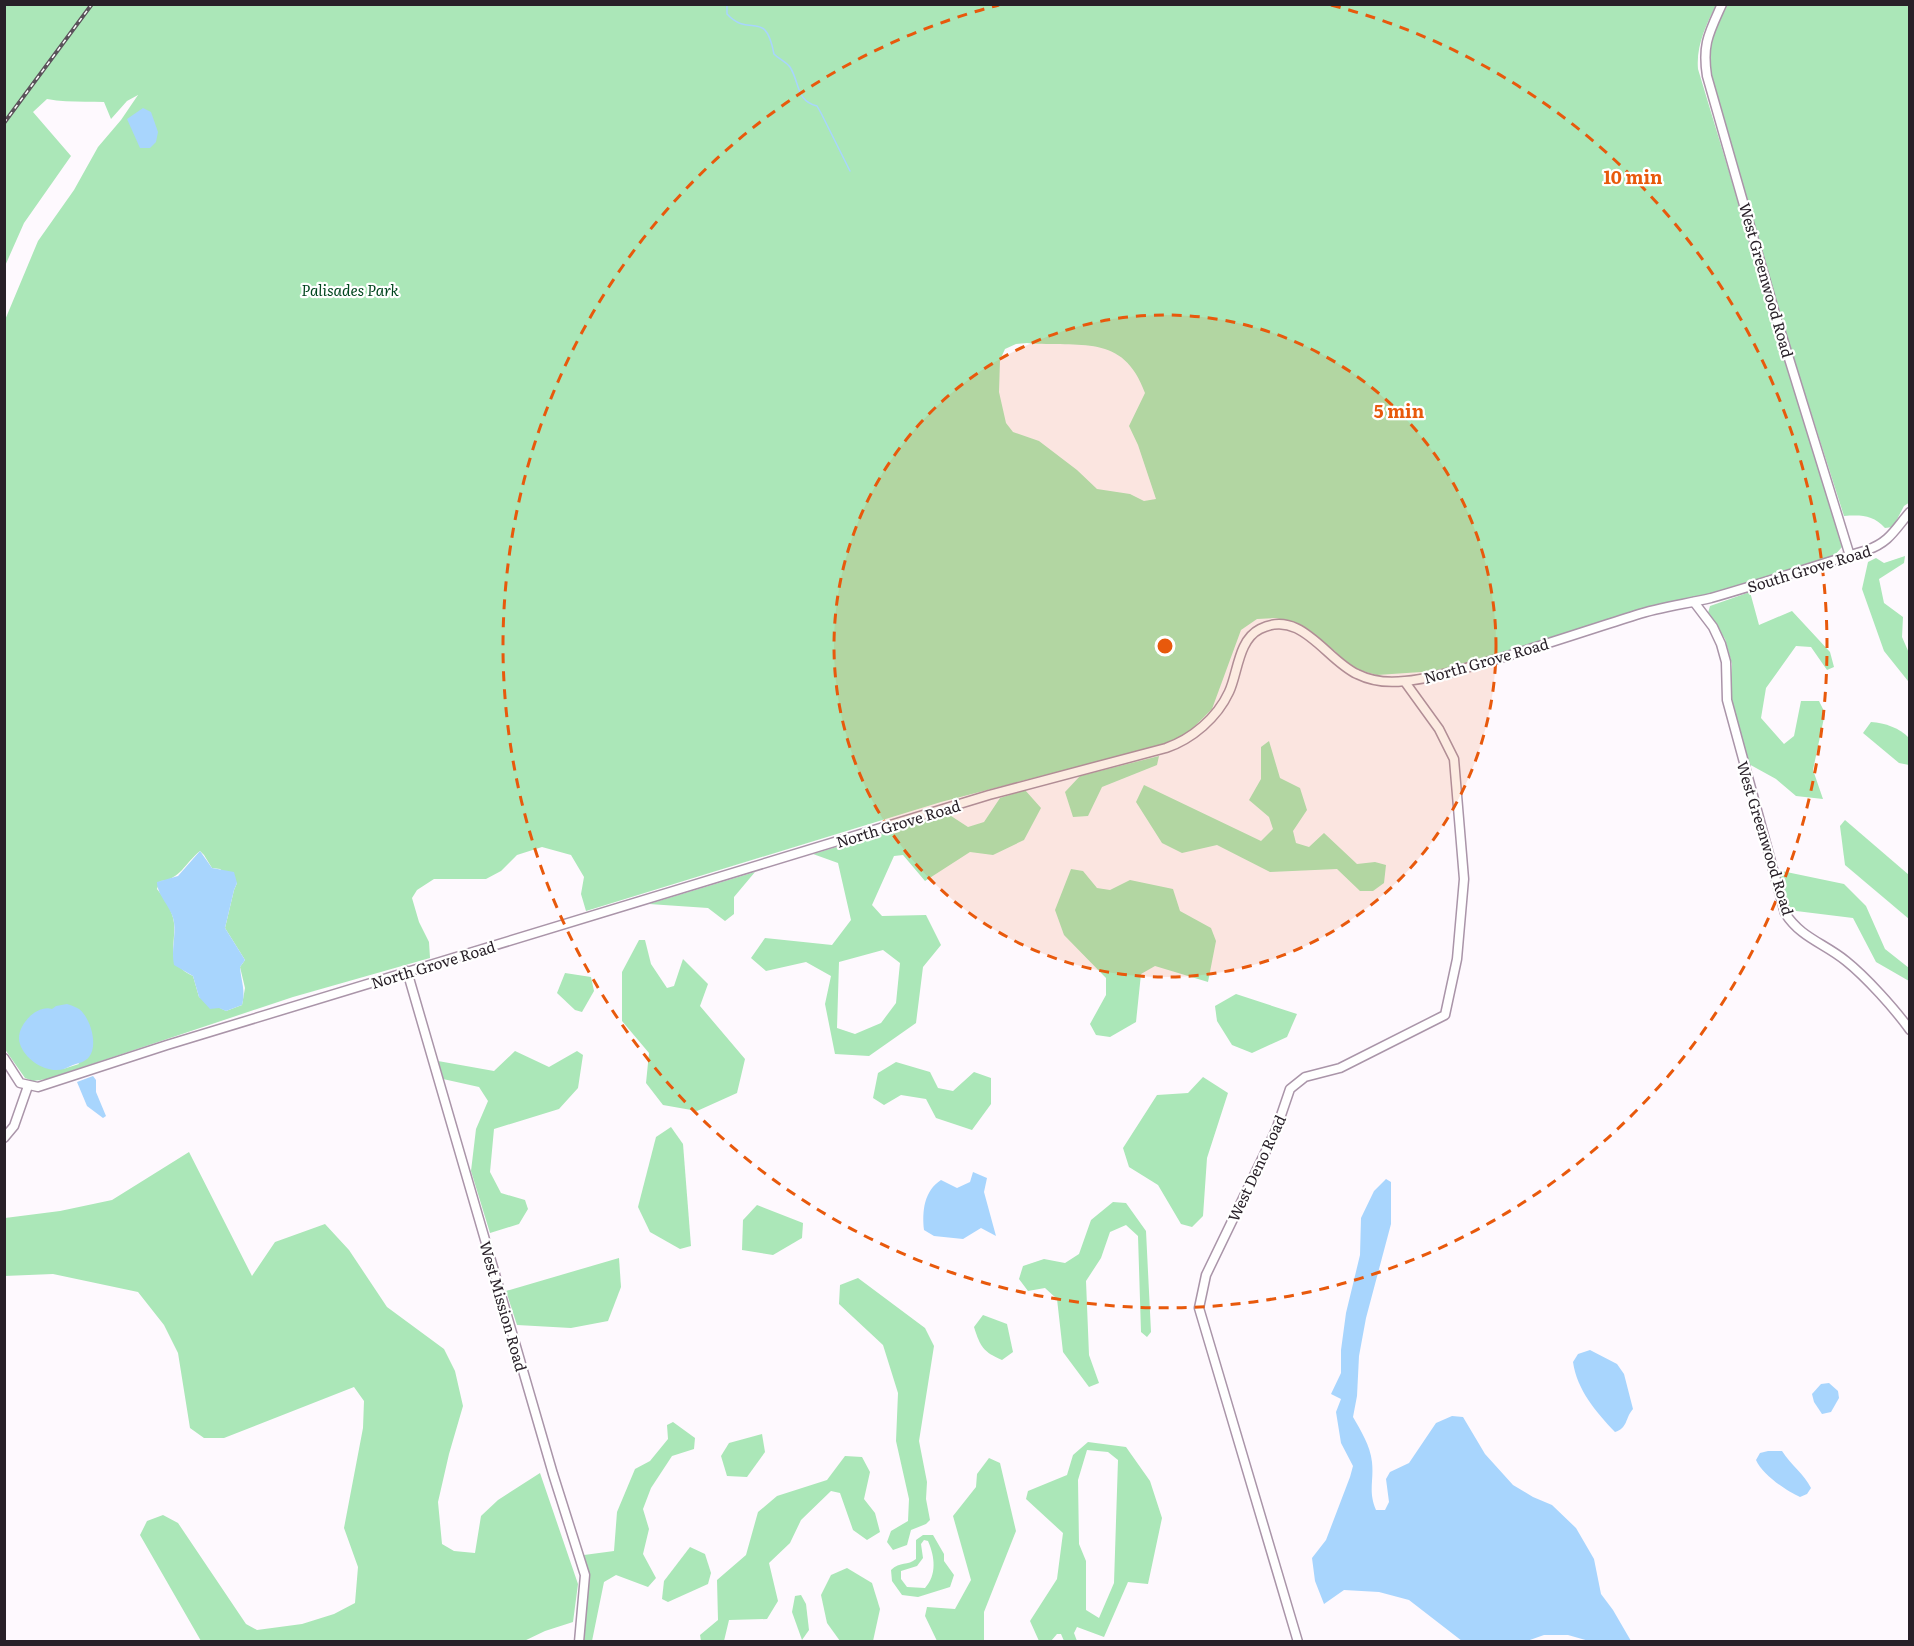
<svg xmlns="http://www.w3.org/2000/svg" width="1914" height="1646" viewBox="0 0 1914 1646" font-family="Literata,serif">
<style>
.green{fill:#abe7b8;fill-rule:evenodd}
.water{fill:#a8d5fd}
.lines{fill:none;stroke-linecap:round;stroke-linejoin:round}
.stream{stroke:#a8d5fd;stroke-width:1.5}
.minor-casing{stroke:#aa95a9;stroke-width:11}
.minor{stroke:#fff;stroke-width:8}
.rail-casing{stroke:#5a525a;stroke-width:4}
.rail{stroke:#fff;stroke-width:1.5;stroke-dasharray:4.5;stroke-linecap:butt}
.ring{fill:none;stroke:#e8590c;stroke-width:3;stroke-dasharray:10 8}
.labels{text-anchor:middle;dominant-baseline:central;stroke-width:4.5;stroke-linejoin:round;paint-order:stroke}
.street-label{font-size:15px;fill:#282028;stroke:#fff}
.park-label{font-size:15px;font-style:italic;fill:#00451e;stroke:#fff}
.centre{fill:#e8590c;stroke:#fff;stroke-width:3}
.ring-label{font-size:18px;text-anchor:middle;font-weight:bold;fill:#e8590c;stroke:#fff;stroke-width:4.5;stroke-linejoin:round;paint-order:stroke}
</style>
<rect width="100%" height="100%" fill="#fef9fe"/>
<g class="green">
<path d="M5 5H1716C1706 25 1696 46 1698 69L1842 547 1833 557 1737 587 1621 616 1471 662 1436 671 1377 675 1366 672 1347 665 1335 651 1290 621 1275 618 1257 619 1241 630 1212 709 1187 734 1161 745 941 802 586 911 581 894 584 877 571 855 542 847 517 855 501 871 486 879H434L417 890 412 898 419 922 429 942 430 958 293 997 47 1079 33 1081 25 1078 4 1048 5 320 38 241 74 190 98 147 121 120 138 95 127 101 111 119 104 102C85 101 66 103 47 99L33 112 71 156 24 223 5 266ZM1027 343C1080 348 1123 332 1145 393L1129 426 1138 445 1156 499 1144 501 1130 494 1097 489 1077 470 1039 441 1013 432 1006 423 999 392 1000 360 1005 349 1016 344ZM200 851 204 855 212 868 220 869 237 883 234 890 225 928 245 960 240 967 245 988 242 1005 226 1011 199 997 193 976C164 962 176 947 174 923 173 911 164 898 157 889L160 881C180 880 185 863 200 851ZM52 1009 79 1064 63 1069Z"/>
<path d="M1725 5H1909L1910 502 1904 506 1893 527 1885 528C1873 515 1862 515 1844 516L1793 356 1710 77C1708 46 1713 33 1725 5Z"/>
<polygon points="1905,556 1904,563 1879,579 1884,603 1903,617 1902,637 1909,653 1908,681 1884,651 1862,589 1868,562 1876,558 1884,563"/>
<polygon points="1750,592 1759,625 1792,611 1830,652 1834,667 1827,670 1811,647 1796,646 1766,688 1761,718 1784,744 1794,736 1801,701 1819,701 1825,713 1813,770 1823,799 1796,796 1776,779 1747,763 1730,694 1732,664 1725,639 1708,613 1710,606"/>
<path d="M1871 722C1885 723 1900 728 1909 738V765L1899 763 1863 733Z"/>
<polygon points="1269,741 1280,778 1300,788 1307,810 1293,831 1296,843 1309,847 1324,833 1357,864 1375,862 1386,865 1384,883 1373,891 1360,891 1337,869 1270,872 1217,845 1182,853 1162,843 1136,802 1144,785 1261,841 1273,829 1269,817 1249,800 1261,779 1261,747"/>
<polygon points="1159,756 1157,765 1102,787 1088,816 1073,817 1065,792 1080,776"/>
<path d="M1025 790 1041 808 1024 840 993 855 970 852 925 881 903 855 894 856 872 905 882 916 926 915 941 945 923 967 916 1023 869 1056 835 1054 825 1004 831 976 806 962 766 971 751 958 765 938 832 945 851 920 838 863 813 854 948 814 968 827 984 822 1000 798ZM883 950 900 963 896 1003 881 1023 855 1034 837 1028 839 962Z"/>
<polygon points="1845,820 1909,875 1909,919 1845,865 1840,826"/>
<polygon points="1071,869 1083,871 1097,888 1110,890 1130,880 1173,889 1180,911 1211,928 1216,941 1208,982 1155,966 1141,974 1136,1022 1110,1037 1096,1035 1090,1024 1106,995 1106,978 1064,935 1055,910"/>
<polygon points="1777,870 1844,884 1866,906 1885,949 1909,968 1909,981 1876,962 1853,918 1788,910"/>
<polygon points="755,872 734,897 734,914 725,921 708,908 649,904"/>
<polygon points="639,940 645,940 651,964 667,988 674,986 683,959 708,984 700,1006 745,1059 737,1093 697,1111 663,1105 646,1083 649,1053 622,1021 622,972"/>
<polygon points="565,973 591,977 594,991 582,1012 575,1010 557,993"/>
<polygon points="1236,994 1297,1014 1287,1037 1252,1053 1232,1045 1217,1021 1215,1006"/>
<polygon points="515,1051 549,1067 577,1051 583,1055 578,1088 559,1109 494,1129 490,1172 501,1193 525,1200 528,1209 519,1224 490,1233 471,1171 476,1129 488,1101 479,1087 443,1079 438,1061 494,1071"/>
<polygon points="896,1062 930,1072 938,1088 953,1091 974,1072 991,1078 991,1104 972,1130 936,1118 926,1099 901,1095 884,1105 873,1098 878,1073"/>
<polygon points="1203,1077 1228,1093 1207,1158 1203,1216 1192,1227 1181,1224 1158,1185 1129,1167 1123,1148 1157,1095 1188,1093"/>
<polygon points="671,1127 683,1144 691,1246 680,1249 650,1232 638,1207 656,1137"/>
<polygon points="189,1152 252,1276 275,1242 325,1224 349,1250 387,1307 444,1349 455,1371 463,1406 449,1454 438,1502 442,1544 454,1551 475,1553 481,1516 498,1500 540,1473 578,1584 573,1622 545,1631 522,1642 201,1641 140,1535 147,1521 163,1515 178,1523 246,1624 257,1630 302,1624 334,1614 355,1603 358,1567 344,1528 363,1428 364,1401 354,1387 224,1438 204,1438 190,1428 178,1353 164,1325 138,1292 53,1274 4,1276 5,1218 60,1211 112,1200"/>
<polygon points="1113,1202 1126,1203 1146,1231 1151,1332 1147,1337 1141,1332 1138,1236 1126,1225 1110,1232 1101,1258 1086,1281 1089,1355 1099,1383 1089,1387 1063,1352 1057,1299 1045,1288 1028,1291 1019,1279 1023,1266 1044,1259 1065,1263 1079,1254 1091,1220"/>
<polygon points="757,1205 803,1223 802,1238 773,1255 742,1250 743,1220"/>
<polygon points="619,1258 621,1287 608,1321 571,1328 517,1325 506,1291"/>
<polygon points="858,1278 925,1328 934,1346 919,1441 927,1482 926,1499 930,1520 926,1524 911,1530 907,1545 893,1550 887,1542 891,1531 908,1521 909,1499 896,1441 898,1393 883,1345 839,1304 840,1285"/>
<path d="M983 1315 1007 1324 1013 1352 1002 1360C983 1352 980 1346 974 1327Z"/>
<polygon points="673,1422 695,1438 694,1449 672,1456 651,1488 643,1509 649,1529 643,1554 656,1578 648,1587 616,1575 604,1582 592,1641 583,1642 589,1577 584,1555 614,1551 617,1512 635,1469 650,1461 668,1439 667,1425"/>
<polygon points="762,1434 765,1452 747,1477 727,1476 721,1456 729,1443"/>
<path d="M1088 1442 1126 1447 1150 1481 1162 1518 1148 1584 1128 1582 1104 1637 1077 1627 1074 1633 1077 1641H1064L1061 1634H1057L1051 1641H1039L1030 1621 1057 1579 1063 1533 1026 1499 1028 1491 1067 1475 1073 1455ZM1087 1450 1108 1452 1118 1460 1114 1583 1099 1618 1086 1610V1561L1079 1544 1078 1480Z"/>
<polygon points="845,1456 862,1457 870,1472 864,1499 875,1513 880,1532 867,1540 853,1530 840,1493 831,1491 801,1520 790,1543 769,1563 778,1601 767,1619 729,1620 724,1641 701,1641 700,1635 718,1620 717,1580 746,1555 758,1512 777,1496 827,1480"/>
<polygon points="989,1458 1000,1463 1016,1531 984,1612 984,1641 937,1641 925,1616 927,1607 955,1609 971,1580 953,1516 976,1487 977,1474"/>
<path d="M923 1535H933L944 1554V1561L954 1575 950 1587 918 1597 902 1595 892 1581 891 1570C900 1561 908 1566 916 1559V1540ZM924 1540 928 1541C935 1557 937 1575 925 1588L907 1587 901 1579V1571L917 1566 923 1558 921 1544Z"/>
<polygon points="690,1547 705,1554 711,1573 708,1584 668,1602 662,1599 664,1581"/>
<polygon points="847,1568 872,1583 880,1609 873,1641 840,1641 827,1623 821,1595 831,1575"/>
<polygon points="801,1595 806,1604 809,1630 802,1640 792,1612 795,1596"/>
</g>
<g class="water">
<polygon points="143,108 151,112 158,132 156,142 150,148 140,148 127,119"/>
<path d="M200 851 212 868 234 872 237 883 234 890 225 928 245 960 240 967C241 981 246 991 242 1005L226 1011 219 1008 210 1009 199 997 193 976 174 965C171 950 176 936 174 922 172 907 157 896 157 882L178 876Z"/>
<path d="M67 1004C73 1006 80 1008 83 1013 91 1022 98 1046 89 1057 85 1062 79 1063 73 1065 70 1066 67 1068 64 1069 47 1074 25 1060 20 1044 14 1028 36 1004 52 1009L56 1006Z"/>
<polygon points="93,1076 96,1080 96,1092 106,1116 103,1118 87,1106 77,1082"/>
<path d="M973 1172 987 1178 984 1192 996 1236 981 1228 963 1239 934 1236 924 1230C922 1211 924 1191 941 1180L957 1188 970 1182Z"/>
<path d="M1386 1179 1391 1182V1224L1366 1318 1359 1356 1357 1396 1353 1417C1361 1431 1370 1445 1372 1462 1374 1482 1368 1491 1376 1510H1385L1389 1502 1386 1479 1390 1472 1409 1463 1436 1423 1452 1416 1463 1417 1485 1454 1513 1485 1533 1497 1552 1505 1576 1528 1594 1559 1601 1594 1613 1610 1631 1641H1589L1568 1635H1544L1527 1641H1462L1409 1600 1379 1592 1344 1590 1324 1604 1315 1581 1312 1558 1326 1540 1350 1477 1353 1466 1341 1443 1336 1412 1341 1399 1331 1394 1341 1373V1350L1346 1313 1360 1255 1361 1218 1374 1191Z"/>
<path d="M1590 1350 1617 1364 1624 1374 1633 1409C1625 1418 1628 1428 1615 1432 1596 1412 1577 1390 1573 1362L1578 1354Z"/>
<polygon points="1829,1383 1838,1391 1839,1398 1831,1412 1822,1414 1814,1402 1812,1394 1821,1384"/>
<path d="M1768 1451H1782C1791 1465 1804 1474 1811 1488L1807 1494 1800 1497C1786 1491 1762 1474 1756 1460L1760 1453Z"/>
</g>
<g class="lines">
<path class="stream" d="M727 4V14C750 39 765 7 774 54 779 59 786 62 790 67 800 83 796 101 817 106L821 113 850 171"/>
<defs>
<g id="minor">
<path d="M1722 4C1709 33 1702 44 1707 76L1774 310 1850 556"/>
<path d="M1694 602 1713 627 1721 644 1726 662 1727 700 1785 913C1801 938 1824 943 1846 961 1866 977 1895 1009 1910 1030"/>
<polyline points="407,971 553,1474 585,1575 579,1642"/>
<path d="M4 1058 20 1083 38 1087 167 1045 989 795 1166 748C1192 739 1217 718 1229 692 1238 673 1238 640 1260 629 1301 608 1326 660 1357 674 1371 681 1389 683 1405 681 1429 679 1453 672 1476 665 1530 650 1582 632 1636 615 1660 607 1686 604 1711 598 1763 583 1815 566 1867 550 1890 542 1895 529 1910 512"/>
<polyline points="4,1138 14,1126 28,1086"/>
<polyline points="1298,1642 1199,1308 1206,1275 1276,1130 1290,1089 1305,1077 1340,1068 1445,1015 1457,959 1464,879 1454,759 1439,729 1405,682"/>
</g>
</defs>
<use href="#minor" class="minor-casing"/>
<use href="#minor" class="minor"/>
<defs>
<polyline id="rail" points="4,123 92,4"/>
</defs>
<use href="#rail" class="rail-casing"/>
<use href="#rail" class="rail"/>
</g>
<circle cx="1165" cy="646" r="331" fill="#e8590c" fill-opacity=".12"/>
<g class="ring">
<circle cx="1165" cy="646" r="331"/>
<path d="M1331 5A662 662 0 1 1 999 5"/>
</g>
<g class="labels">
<g class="street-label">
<text transform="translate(1767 280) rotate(74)">West Greenwood Road</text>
<text transform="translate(1809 568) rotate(-17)">South Grove Road</text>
<text transform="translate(1486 660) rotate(-16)">North Grove Road</text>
<text transform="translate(898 823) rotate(-17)">North Grove Road</text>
<text transform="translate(1766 838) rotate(73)">West Greenwood Road</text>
<text transform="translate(433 964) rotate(-17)">North Grove Road</text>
<text transform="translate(1256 1168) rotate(-65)">West Deno Road</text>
<text transform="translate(504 1306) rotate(74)">West Mission Road</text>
</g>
<g class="park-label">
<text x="350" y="289">Palisades Park</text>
</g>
</g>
<circle cx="1165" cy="646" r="9" class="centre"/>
<g class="ring-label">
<text x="1633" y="184">10 min</text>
<text x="1399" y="418">5 min</text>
</g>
<rect width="1914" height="1646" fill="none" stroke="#282028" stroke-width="12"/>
</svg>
